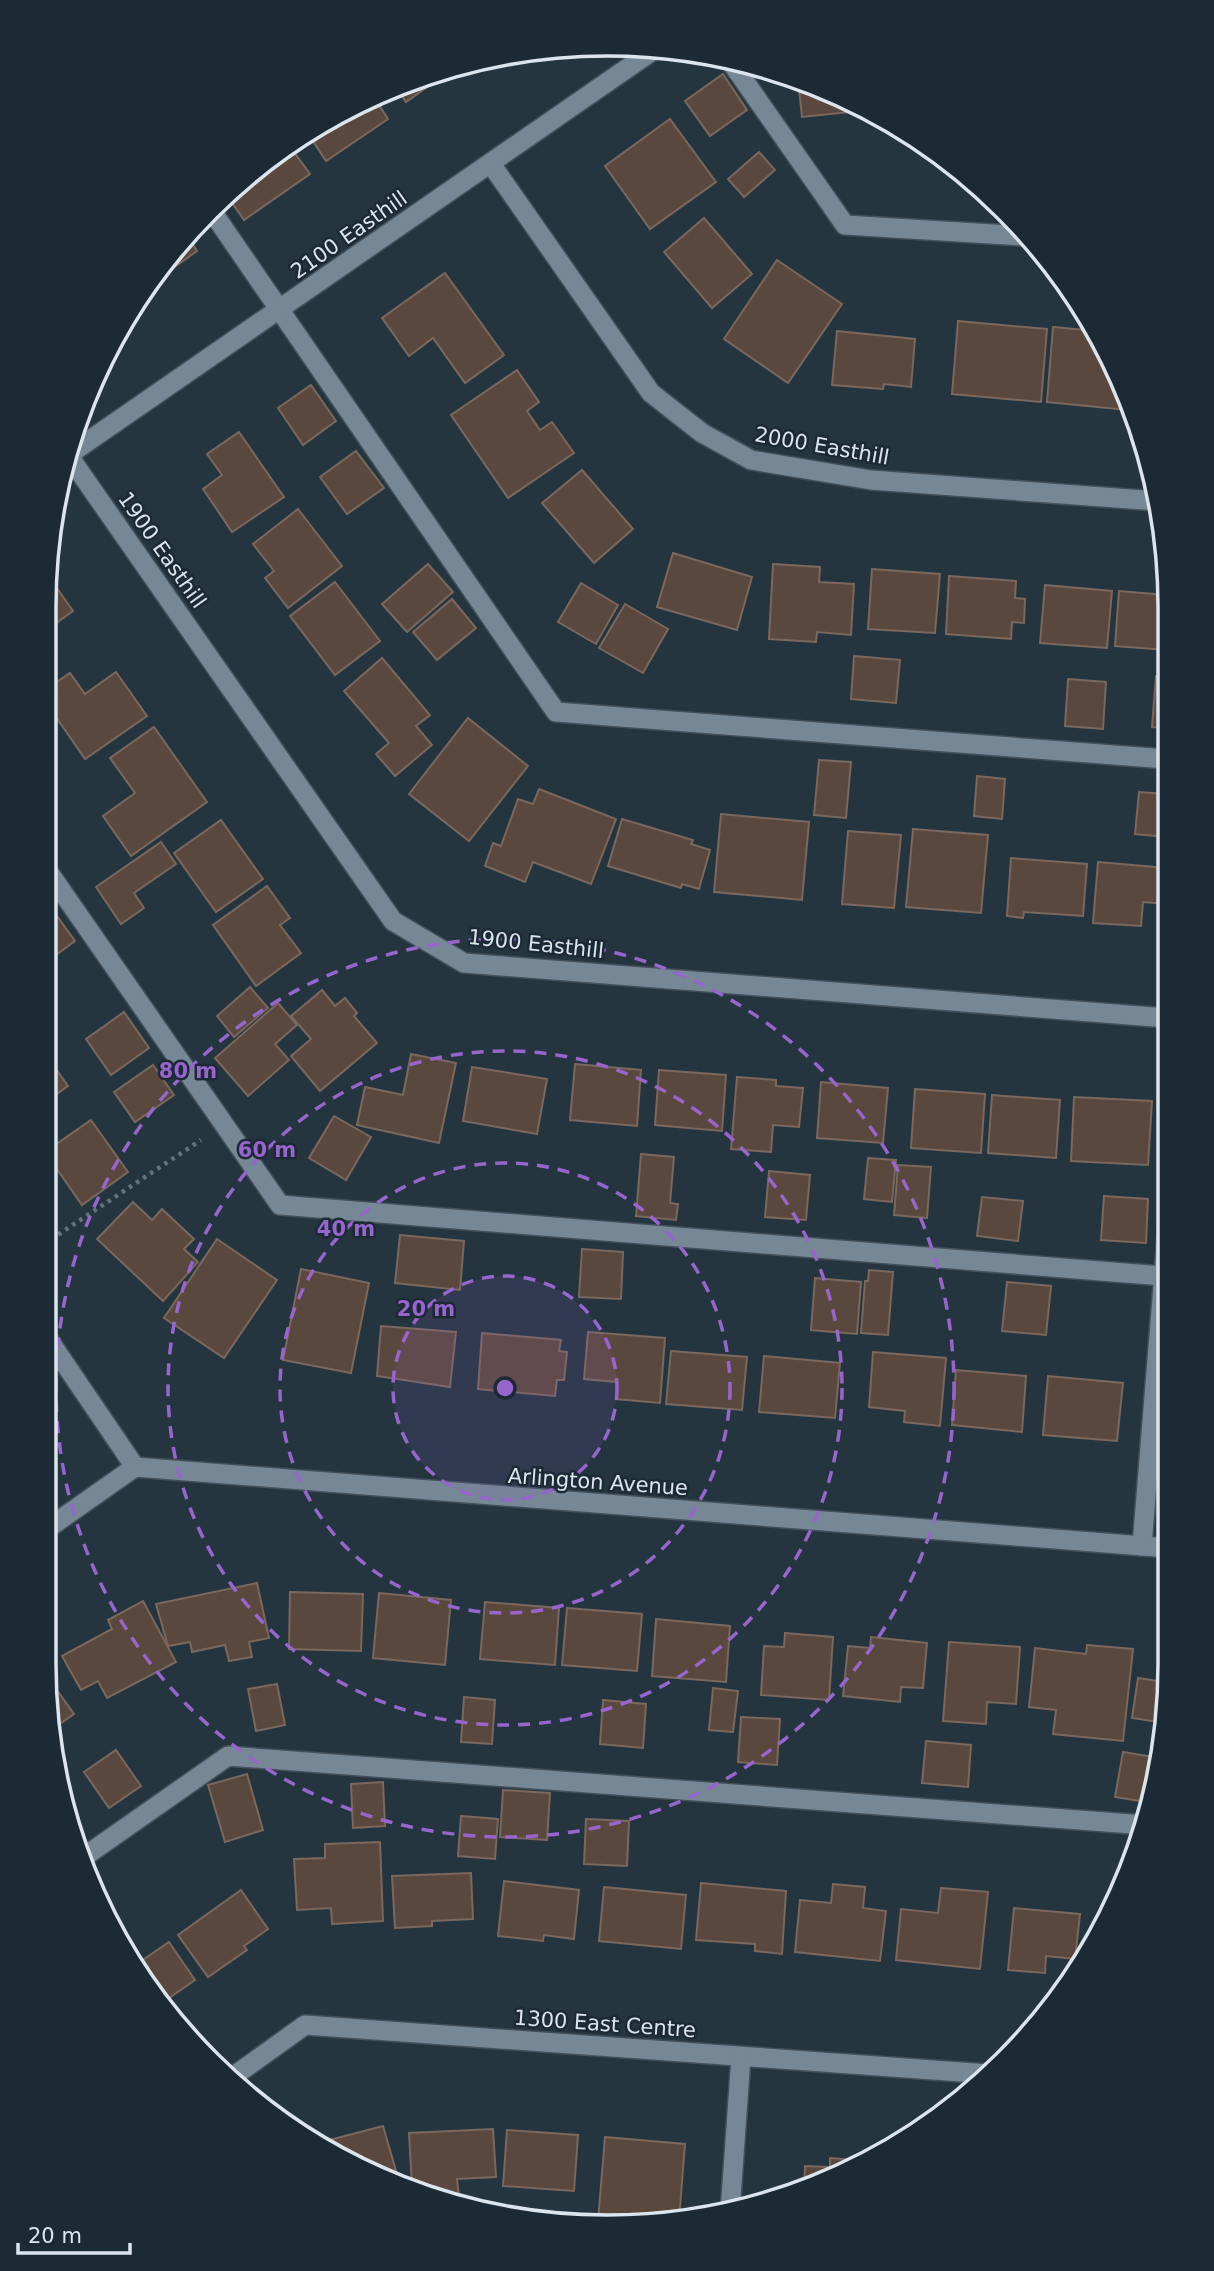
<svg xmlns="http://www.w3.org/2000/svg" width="1214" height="2271" viewBox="0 0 1214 2271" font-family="'DejaVu Sans',sans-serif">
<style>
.building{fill:#5a483e;stroke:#7a675d;stroke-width:2}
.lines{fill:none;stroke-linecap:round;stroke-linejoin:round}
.service-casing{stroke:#43505a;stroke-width:22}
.minor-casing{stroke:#43505a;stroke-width:22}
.tertiary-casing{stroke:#43505a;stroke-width:22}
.path{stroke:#65727c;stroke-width:4.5;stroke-dasharray:3.5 5;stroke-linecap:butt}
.service{stroke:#768795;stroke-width:19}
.minor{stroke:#768795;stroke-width:19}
.tertiary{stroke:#768795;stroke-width:19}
.ring{fill:none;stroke:#9864cd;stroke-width:3.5;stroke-dasharray:12 9}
.labels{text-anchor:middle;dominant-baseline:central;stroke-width:5;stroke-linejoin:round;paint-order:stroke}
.street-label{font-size:21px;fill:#dce5ed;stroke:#1c2a36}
.rim{fill:none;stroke:#dce5ed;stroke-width:3.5}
.centre{fill:#9864cd;stroke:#1c2a36;stroke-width:3.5}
.ring-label{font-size:21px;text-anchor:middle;font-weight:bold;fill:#9864cd;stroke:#1c2a36;stroke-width:5;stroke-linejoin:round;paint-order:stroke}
</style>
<rect width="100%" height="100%" fill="#253540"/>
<g class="building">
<polygon points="457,66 406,102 396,87 426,74"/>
<polygon points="723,74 747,110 710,136 685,101"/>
<polygon points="798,80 856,102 869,110 802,117"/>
<polygon points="374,97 388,119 326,161 307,132 326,119"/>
<polygon points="670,119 716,182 650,229 605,166"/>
<polygon points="289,145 310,174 244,220 226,194"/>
<polygon points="759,152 775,170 744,197 728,179"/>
<polygon points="704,218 752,274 712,308 664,252"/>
<polygon points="187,236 197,251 145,288 160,264"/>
<polygon points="777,260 842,304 788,383 724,339"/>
<polygon points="445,273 504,355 465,383 433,338 409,356 382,318"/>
<polygon points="958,321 1047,329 1041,402 952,394"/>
<polygon points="1053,327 1095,331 1128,392 1127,410 1047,402"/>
<polygon points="837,331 915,339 911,387 884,384 883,389 832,385"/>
<polygon points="517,370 539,402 527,411 540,430 552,422 574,453 508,498 451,415"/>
<polygon points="311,385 336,421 303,445 278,408"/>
<polygon points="239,432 284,497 232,532 203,489 222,475 207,454"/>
<polygon points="356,451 384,488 347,514 320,477"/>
<polygon points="582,470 633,529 594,563 542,503"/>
<polygon points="298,509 342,566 288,608 265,578 274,571 253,544"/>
<polygon points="673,553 752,577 737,630 657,607"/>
<polygon points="428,564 453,592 407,632 382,604"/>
<polygon points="773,564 820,567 819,582 854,584 851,635 817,632 816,642 769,639"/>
<polygon points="872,569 940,574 935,633 868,629"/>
<polygon points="45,571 73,611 45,631"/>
<polygon points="949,576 1016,581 1015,598 1025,599 1024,623 1012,622 1011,639 946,634"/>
<polygon points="335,582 380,641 335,675 290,616"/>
<polygon points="581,583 618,605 596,644 558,622"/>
<polygon points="1045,585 1112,591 1107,648 1040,643"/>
<polygon points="1119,591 1166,595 1166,650 1115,646"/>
<polygon points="452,599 476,628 437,660 413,632"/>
<polygon points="625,604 668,629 643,673 599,648"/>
<polygon points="854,656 900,660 896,703 851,699"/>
<polygon points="382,658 430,715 416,726 432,745 395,776 376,754 389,743 344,691"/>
<polygon points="116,672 147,716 85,759 45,701 45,690 70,673 85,694"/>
<polygon points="1156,676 1166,677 1166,728 1152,727"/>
<polygon points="1068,679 1106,682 1103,729 1065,726"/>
<polygon points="468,718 528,766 469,841 409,794"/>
<polygon points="154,727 207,802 131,856 103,816 135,793 110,758"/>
<polygon points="819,760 851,762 846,818 814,815"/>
<polygon points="977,776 1005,779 1002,819 974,816"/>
<polygon points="539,789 616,819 591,884 533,862 525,882 485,866 493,843 501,846 518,799 533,804"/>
<polygon points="1139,792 1166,794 1166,837 1135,834"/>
<polygon points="721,814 809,822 802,900 714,892"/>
<polygon points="622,819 693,840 691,844 710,850 699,889 682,884 681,888 608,866"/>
<polygon points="221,820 263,879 216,912 174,853"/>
<polygon points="913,829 988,835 981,913 906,907"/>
<polygon points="848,831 901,835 894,908 842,904"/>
<polygon points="161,842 176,864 134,893 144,908 121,924 96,887"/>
<polygon points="1011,858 1087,864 1083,916 1024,912 1023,918 1007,916"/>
<polygon points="1098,862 1166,868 1167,904 1143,902 1141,926 1093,923"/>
<polygon points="267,886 290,918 280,925 301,953 256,986 213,925"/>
<polygon points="47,902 75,941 45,963 45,903"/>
<polygon points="250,987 268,1008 234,1037 217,1016"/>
<polygon points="322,990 335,1006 345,998 357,1013 354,1016 377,1043 320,1091 291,1056 311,1039 291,1016"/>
<polygon points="278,1003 297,1025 275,1044 289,1060 248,1096 215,1058"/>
<polygon points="124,1012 149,1048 111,1075 86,1039"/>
<polygon points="44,1052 68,1086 44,1103"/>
<polygon points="411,1054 456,1063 439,1143 357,1125 365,1087 403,1095"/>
<polygon points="575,1064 641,1070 637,1126 570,1120"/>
<polygon points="153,1065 174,1095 135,1122 114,1092"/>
<polygon points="472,1067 547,1079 537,1134 463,1121"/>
<polygon points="659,1070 726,1075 722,1131 655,1125"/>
<polygon points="737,1077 776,1080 776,1086 803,1088 799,1127 773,1125 771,1152 731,1149"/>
<polygon points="821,1082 888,1088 883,1143 817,1138"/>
<polygon points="915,1089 985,1094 981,1153 911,1148"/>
<polygon points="992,1095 1060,1100 1056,1158 988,1153"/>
<polygon points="1074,1097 1152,1101 1148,1165 1071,1161"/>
<polygon points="334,1116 371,1137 346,1180 309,1158"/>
<polygon points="91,1120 128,1172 82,1205 45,1152"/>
<polygon points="641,1154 674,1157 670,1203 678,1204 676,1220 636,1216"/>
<polygon points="868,1158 896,1160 892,1202 864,1199"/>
<polygon points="898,1165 931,1167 927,1218 894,1215"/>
<polygon points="769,1171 810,1175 806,1220 765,1217"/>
<polygon points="1104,1196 1148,1199 1146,1243 1101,1240"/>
<polygon points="982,1197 1023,1201 1018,1241 977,1236"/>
<polygon points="133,1202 152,1220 162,1209 194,1239 184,1249 198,1262 163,1301 97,1239"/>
<polygon points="400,1235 464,1241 460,1290 395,1283"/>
<polygon points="217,1239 277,1280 224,1358 164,1318"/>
<polygon points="582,1249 623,1252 621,1299 579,1297"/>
<polygon points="301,1269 369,1283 351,1373 283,1360"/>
<polygon points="869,1270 893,1272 888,1335 861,1333 865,1281 868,1281"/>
<polygon points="815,1278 861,1282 857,1334 811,1330"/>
<polygon points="1007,1282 1051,1286 1046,1335 1002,1331"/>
<polygon points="381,1326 456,1332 450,1387 377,1376"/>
<polygon points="588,1332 665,1338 660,1403 616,1399 617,1382 584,1379"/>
<polygon points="482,1333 561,1340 559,1351 567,1352 564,1380 557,1380 555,1396 478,1389"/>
<polygon points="671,1351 747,1357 742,1410 666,1404"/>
<polygon points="873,1352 946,1358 940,1426 904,1422 905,1411 869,1407"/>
<polygon points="764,1356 840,1363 835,1418 759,1412"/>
<polygon points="956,1370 1026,1376 1022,1432 952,1425"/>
<polygon points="1048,1376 1123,1383 1117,1441 1043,1435"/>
<polygon points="257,1583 269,1638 249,1642 252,1657 229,1661 225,1645 192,1652 190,1642 168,1646 156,1604"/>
<polygon points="290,1592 363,1594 361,1651 289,1649"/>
<polygon points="379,1593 451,1600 445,1665 373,1658"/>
<polygon points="143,1601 176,1662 107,1698 98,1681 81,1690 62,1656 112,1629 108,1620"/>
<polygon points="485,1602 559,1608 555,1665 480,1659"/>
<polygon points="567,1608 642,1614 637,1671 562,1665"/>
<polygon points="656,1619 730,1626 726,1682 652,1676"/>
<polygon points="785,1633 833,1637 829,1700 761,1695 764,1646 784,1647"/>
<polygon points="871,1637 927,1643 923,1688 901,1687 900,1702 843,1696 848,1646 870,1648"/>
<polygon points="949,1642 1020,1647 1016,1704 987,1702 986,1724 943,1721"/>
<polygon points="1087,1645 1133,1649 1123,1741 1053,1734 1056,1710 1029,1707 1035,1648 1086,1654"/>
<polygon points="1167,1663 1169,1700 1165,1723 1132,1718 1138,1678 1164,1682"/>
<polygon points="45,1673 74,1714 54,1728"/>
<polygon points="277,1684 285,1725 256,1731 248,1689"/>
<polygon points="713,1688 738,1691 733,1732 709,1730"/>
<polygon points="464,1697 495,1700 492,1744 461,1742"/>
<polygon points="603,1700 646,1704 643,1748 600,1744"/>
<polygon points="741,1717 780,1719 777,1765 738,1762"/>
<polygon points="926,1741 971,1745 968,1787 922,1783"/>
<polygon points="116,1750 141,1786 109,1808 84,1772"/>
<polygon points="1123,1752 1160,1758 1152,1803 1115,1797"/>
<polygon points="247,1774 263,1830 225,1842 208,1785"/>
<polygon points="383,1782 385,1826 353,1828 351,1784"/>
<polygon points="503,1790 550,1793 547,1840 500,1837"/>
<polygon points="461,1816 498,1819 495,1859 458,1856"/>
<polygon points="586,1819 629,1821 627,1866 584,1864"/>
<polygon points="380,1842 383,1921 332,1924 331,1908 297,1910 294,1859 325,1858 325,1844"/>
<polygon points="471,1873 473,1919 432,1921 432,1926 395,1928 392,1876"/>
<polygon points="504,1881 579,1890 574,1939 544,1935 543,1941 498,1936"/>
<polygon points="701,1883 786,1891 782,1954 755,1951 755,1944 696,1940"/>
<polygon points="833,1884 865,1887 863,1908 886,1911 880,1961 795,1952 800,1900 831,1903"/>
<polygon points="604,1887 686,1895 681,1949 599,1941"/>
<polygon points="941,1888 988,1892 980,1969 896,1960 901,1909 938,1913"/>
<polygon points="241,1890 268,1929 244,1946 247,1950 208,1977 178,1935"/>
<polygon points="1014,1908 1080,1914 1075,1959 1046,1956 1045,1973 1008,1970"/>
<polygon points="169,1942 195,1980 159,2005 137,1964"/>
<polygon points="383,2126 398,2178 318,2143"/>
<polygon points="493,2129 496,2177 457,2179 459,2197 440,2198 412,2186 409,2133"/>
<polygon points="507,2130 578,2135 574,2191 503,2186"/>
<polygon points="605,2137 685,2144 679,2220 644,2226 598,2221"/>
<polygon points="830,2158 868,2161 856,2169 804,2189 805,2166 830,2167"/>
</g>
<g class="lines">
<defs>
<g id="service">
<polyline points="729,59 845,225 1024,236"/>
<polyline points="211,210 556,712 1166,759"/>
<polyline points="45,867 280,1205 1163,1276"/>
<polyline points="1142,1546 1168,1223"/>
<polyline points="81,1859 228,1756 1145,1825"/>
</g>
<g id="minor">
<polyline points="491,164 651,393 702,433 751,460 871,480 1157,501"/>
<polyline points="68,455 393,921 464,963 1167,1018"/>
<polyline points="64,458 658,47"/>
<polyline points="44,1333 135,1467"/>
<polyline points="234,2076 305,2025 989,2074"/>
<polyline points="730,2212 741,2057"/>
</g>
<polyline id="tertiary" points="44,1531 135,1467 1169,1548"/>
</defs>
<use href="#service" class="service-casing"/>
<use href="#minor" class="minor-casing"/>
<use href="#tertiary" class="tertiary-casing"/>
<polyline class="path" points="44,1244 201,1140"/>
<use href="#service" class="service"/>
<use href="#minor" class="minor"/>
<use href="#tertiary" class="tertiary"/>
</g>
<circle cx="505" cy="1388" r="112" fill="#9864cd" fill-opacity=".12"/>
<g class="ring">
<circle cx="505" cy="1388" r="112"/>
<circle cx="505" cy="1388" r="225"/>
<circle cx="505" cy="1388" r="337"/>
<circle cx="505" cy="1388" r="449"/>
</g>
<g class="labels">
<g class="street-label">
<text transform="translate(349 235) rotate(-35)">2100 Easthill</text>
<text transform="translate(822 446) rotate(10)">2000 Easthill</text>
<text transform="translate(162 550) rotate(55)">1900 Easthill</text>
<text transform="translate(536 944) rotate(6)">1900 Easthill</text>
<text transform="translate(598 1482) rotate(4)">Arlington Avenue</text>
<text transform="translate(605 2024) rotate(4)">1300 East Centre</text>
</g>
</g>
<path d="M0 0H1214V2271H0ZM607 56H607A551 551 0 0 1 1158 607V1664A551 551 0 0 1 607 2215H607A551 551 0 0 1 56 1664V607A551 551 0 0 1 607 56Z" fill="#1c2a36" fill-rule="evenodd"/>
<path class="rim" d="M607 56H607A551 551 0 0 1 1158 607V1664A551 551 0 0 1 607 2215H607A551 551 0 0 1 56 1664V607A551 551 0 0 1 607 56Z"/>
<circle cx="505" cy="1388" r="10" class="centre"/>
<g class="ring-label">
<text x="188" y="1078">80 m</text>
<text x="267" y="1157">60 m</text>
<text x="346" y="1236">40 m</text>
<text x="426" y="1316">20 m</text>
</g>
<path d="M18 2243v10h112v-10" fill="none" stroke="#dce5ed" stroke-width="3.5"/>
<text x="28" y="2243" font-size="21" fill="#dce5ed" stroke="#1c2a36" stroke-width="5" paint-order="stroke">20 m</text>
</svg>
